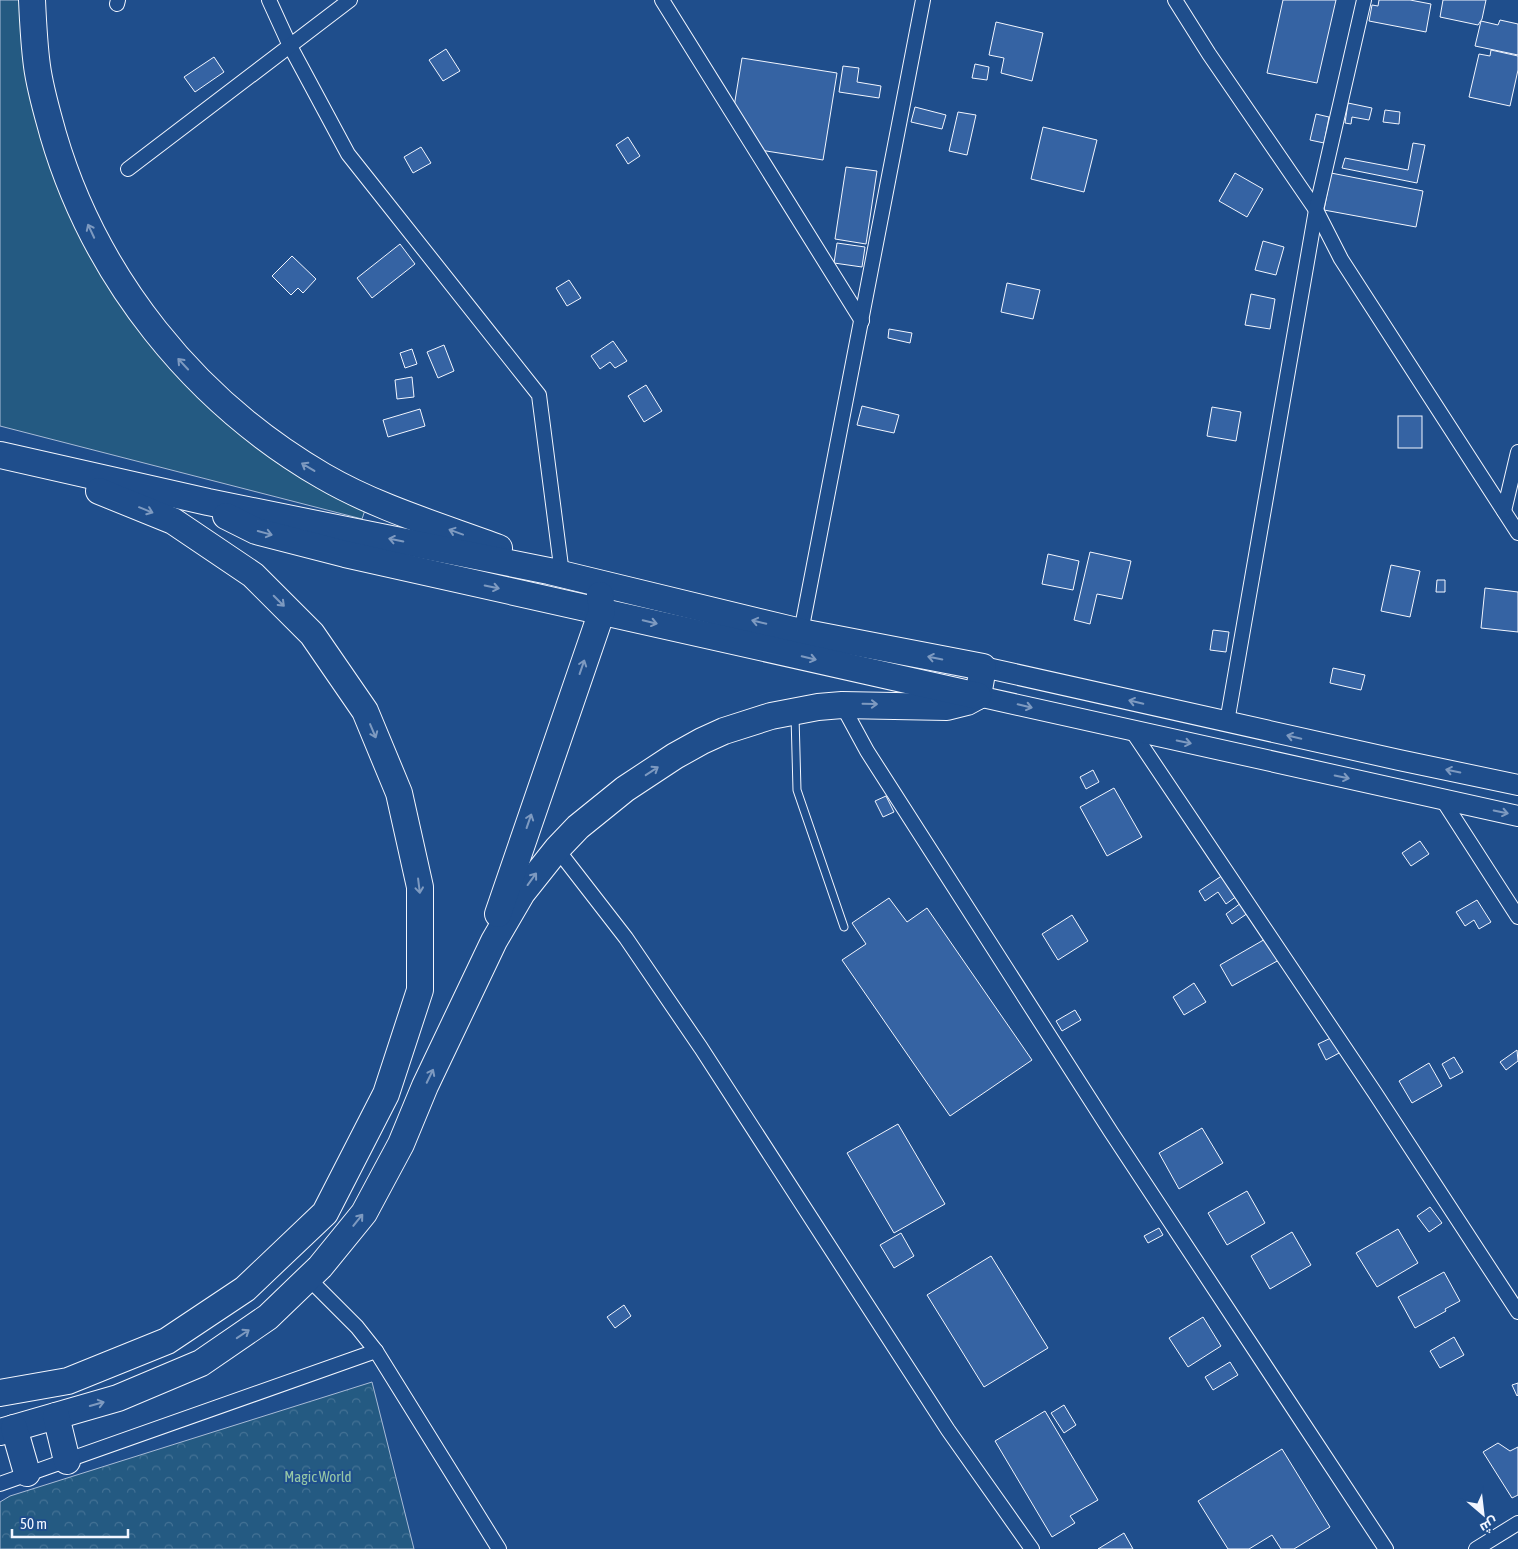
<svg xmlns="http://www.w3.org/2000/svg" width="1518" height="1549" viewBox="0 0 1518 1549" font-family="'Asap Condensed',Cairo,sans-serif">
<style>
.grass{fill:#245a82;stroke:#a8bbd7}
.park{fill:url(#park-crowns);stroke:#a8bbd7}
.building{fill:#3563a3;stroke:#f2f6ff}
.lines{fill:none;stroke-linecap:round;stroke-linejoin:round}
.lane-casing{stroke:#f2f6ff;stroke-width:9}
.street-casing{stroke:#f2f6ff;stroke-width:16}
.secondary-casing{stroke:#f2f6ff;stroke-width:22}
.highway-casing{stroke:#f2f6ff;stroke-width:28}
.lane{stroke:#1f4e8c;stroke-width:7}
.street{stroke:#1f4e8c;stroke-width:14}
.secondary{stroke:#1f4e8c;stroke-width:20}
.highway{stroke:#1f4e8c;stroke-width:26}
.oneway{stroke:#7e9ac0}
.labels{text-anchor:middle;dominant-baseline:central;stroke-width:4;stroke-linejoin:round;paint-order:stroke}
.park-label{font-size:15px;fill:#97c8a6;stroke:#1f4e8c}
</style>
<defs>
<pattern id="park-crowns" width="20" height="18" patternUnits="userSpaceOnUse" patternTransform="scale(1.25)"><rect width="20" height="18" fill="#245a82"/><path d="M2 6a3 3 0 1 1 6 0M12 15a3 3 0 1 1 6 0" fill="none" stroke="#447295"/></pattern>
</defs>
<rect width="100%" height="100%" fill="#1f4e8c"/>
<polygon class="grass" points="0,0 22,0 55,179 88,253 142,334 204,400 276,462 365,510 362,519 0,426"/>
<polygon class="park" points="372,1382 414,1549 0,1549 0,1502 10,1496"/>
<g class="building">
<polygon points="1283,0 1336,0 1317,83 1267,73"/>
<polygon points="1379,0 1410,0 1431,4 1426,32 1369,21 1372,5 1378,6"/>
<polygon points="1443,0 1486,0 1482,19 1478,25 1440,17"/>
<polygon points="1500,20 1518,24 1518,55 1475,46 1481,21 1498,25"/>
<polygon points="996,22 1043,33 1032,81 1001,73 1004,58 989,55"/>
<polygon points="446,49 460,71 443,81 429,60"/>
<polygon points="1491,50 1518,56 1518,70 1510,106 1469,97 1479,54 1490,56"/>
<polygon points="214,57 224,72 195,92 184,77"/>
<polygon points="742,58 837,73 823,160 760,150 734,107"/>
<polygon points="975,64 989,67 987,80 972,78"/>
<polygon points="843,66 859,68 857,82 881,86 879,98 839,92"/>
<polygon points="1348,103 1372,108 1369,120 1352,117 1351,124 1345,123"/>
<polygon points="915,107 946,115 942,129 911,122"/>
<polygon points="1385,110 1400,112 1399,124 1383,122"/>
<polygon points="958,112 976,115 967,155 949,151"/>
<polygon points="1316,114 1329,117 1324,143 1310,140"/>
<polygon points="1043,127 1097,140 1084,192 1031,179"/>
<polygon points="628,137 640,156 628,164 616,145"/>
<polygon points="1413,143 1425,145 1417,183 1342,168 1345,158 1408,170"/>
<polygon points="421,147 431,163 413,173 404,157"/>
<polygon points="846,167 877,171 866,244 835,239"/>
<polygon points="1235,173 1263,189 1247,217 1219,201"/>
<polygon points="1331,173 1423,191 1416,227 1324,210"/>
<polygon points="1263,241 1284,247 1276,275 1255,270"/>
<polygon points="837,243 865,247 862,267 834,263"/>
<polygon points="400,244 415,264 372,298 357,278"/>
<polygon points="292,256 316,279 303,293 298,288 291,295 272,276"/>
<polygon points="569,280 581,298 567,306 556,288"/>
<polygon points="1007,283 1040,290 1033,319 1001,312"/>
<polygon points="1251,294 1275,299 1270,329 1245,325"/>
<polygon points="889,329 912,333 910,343 888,338"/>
<polygon points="613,341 627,361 615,368 610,362 600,369 591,356"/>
<polygon points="444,345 454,371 438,378 427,352"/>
<polygon points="412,349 417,364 405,368 400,353"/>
<polygon points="412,377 414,397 397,399 395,380"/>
<polygon points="646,385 662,411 644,422 628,396"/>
<polygon points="862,406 899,415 894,433 857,425"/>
<polygon points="1212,407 1241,412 1236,441 1207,436"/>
<polygon points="420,409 425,426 388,437 383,420"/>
<rect x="1398" y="416" width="24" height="32"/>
<polygon points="1090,552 1131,561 1122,599 1097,594 1090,624 1074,620"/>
<polygon points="1048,554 1079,561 1073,590 1042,584"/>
<polygon points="1391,565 1420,571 1410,617 1381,611"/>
<polygon points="1437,580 1445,580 1445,592 1436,592"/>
<polygon points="1485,588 1518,592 1518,632 1481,628"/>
<polygon points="1213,630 1229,632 1226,652 1210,650"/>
<polygon points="1333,668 1365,675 1361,690 1330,683"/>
<polygon points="1093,770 1099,782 1086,789 1080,777"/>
<polygon points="1114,788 1142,837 1107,856 1080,807"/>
<polygon points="886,796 894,812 883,817 875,801"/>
<polygon points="1420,841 1429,854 1411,866 1402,853"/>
<polygon points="1223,875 1237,896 1226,904 1218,892 1205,901 1199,891"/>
<polygon points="889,898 907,922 927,908 1032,1060 950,1116 842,960 866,944 852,923"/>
<polygon points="1477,900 1491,922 1479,929 1474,920 1465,926 1456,912"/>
<polygon points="1241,903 1248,913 1232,924 1226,914"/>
<polygon points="1072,915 1088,941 1058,960 1042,934"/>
<polygon points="1267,938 1279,960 1232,986 1220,965"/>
<polygon points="1194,983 1206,1002 1184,1015 1173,997"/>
<polygon points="1075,1010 1081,1020 1062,1031 1056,1021"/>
<polygon points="1333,1037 1341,1052 1326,1060 1318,1044"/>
<polygon points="1517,1050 1518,1061 1506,1070 1500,1062"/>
<polygon points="1454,1057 1463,1072 1450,1079 1442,1064"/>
<polygon points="1429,1063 1442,1086 1412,1103 1399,1081"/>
<polygon points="898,1124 945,1204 894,1233 847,1153"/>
<polygon points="1202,1128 1223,1163 1179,1189 1159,1153"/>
<polygon points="1247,1191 1265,1223 1227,1245 1208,1213"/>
<polygon points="1430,1207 1442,1223 1429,1232 1417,1216"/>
<polygon points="1159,1228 1163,1235 1148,1243 1144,1236"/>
<polygon points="1398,1229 1418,1263 1377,1287 1356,1253"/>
<polygon points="1292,1232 1311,1265 1270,1289 1251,1256"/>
<polygon points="901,1233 914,1256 894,1268 880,1245"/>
<polygon points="991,1256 1048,1348 984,1387 927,1295"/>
<polygon points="1444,1272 1460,1301 1445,1309 1446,1311 1415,1328 1398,1297"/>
<polygon points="624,1305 631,1316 615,1328 607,1317"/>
<polygon points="1203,1317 1221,1346 1188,1367 1169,1338"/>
<polygon points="1454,1337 1464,1355 1440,1368 1430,1351"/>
<polygon points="1230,1362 1238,1375 1213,1390 1205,1377"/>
<polygon points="1518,1383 1518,1395 1517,1396 1512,1385"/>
<polygon points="1064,1405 1076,1425 1064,1433 1051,1413"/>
<polygon points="1045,1411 1098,1500 1070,1516 1075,1523 1052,1537 995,1441"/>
<polygon points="1498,1443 1510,1451 1518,1447 1518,1495 1512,1498 1483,1452"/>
<polygon points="1282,1449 1330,1527 1294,1549 1281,1549 1272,1535 1249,1549 1228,1549 1198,1501"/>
<polygon points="1124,1533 1133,1549 1098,1549"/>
</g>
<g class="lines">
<defs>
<polyline id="lane" points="795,716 797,790 844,927"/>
<g id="street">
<polyline points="269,0 290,46 348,154 539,395 562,574"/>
<polyline points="662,0 862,321"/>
<polyline points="1175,0 1209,54 1316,210 1341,259 1518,533"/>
<polyline points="117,4 118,0"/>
<polyline points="128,169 350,0"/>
<polyline points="1504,511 1518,452"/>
<polyline points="801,632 923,0"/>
<polyline points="842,705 867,751 1111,1132 1386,1549"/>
<polyline points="1227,722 1316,210 1364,0"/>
<polyline points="1132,731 1375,1093 1518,1312"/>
<polyline points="1442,799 1518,917"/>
<polyline points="557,849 626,938 701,1048 948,1430 1032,1549"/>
<polyline points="308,1278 357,1327 376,1351 499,1549"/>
<polyline points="0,1484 376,1351"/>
<polyline points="1476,1549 1518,1523"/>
</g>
<g id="secondary">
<polyline points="983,667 1399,760 1518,785"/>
<polyline points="978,696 1518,816"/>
</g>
<g id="highway">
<path d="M32 0C33 22 34 44 37 66 40 89 47 112 53 134 95 278 194 401 323 476 378 508 440 526 499 548"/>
<polyline points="0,455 208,502 549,571 801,632 983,667 978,696 967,702 947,707 842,705 818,707 771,716 724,731 702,741 675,756 625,789 578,827 557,849 522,893 494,941 425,1086 401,1144 364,1213 320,1267 268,1317 201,1363 118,1398 0,1432"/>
<polyline points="226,516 256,531 345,554 978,696"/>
<polyline points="498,914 602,611 600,595"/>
<polyline points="0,1393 68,1381 167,1341 245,1289 325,1213 386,1094 420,990 420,887 399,793 365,711 312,634 253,575 173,521 99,491"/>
<polyline points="56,1416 67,1461"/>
<polyline points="14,1428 27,1473"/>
</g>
</defs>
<use href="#lane" class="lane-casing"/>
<use href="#street" class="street-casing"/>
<use href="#secondary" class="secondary-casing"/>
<use href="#highway" class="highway-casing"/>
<use href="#lane" class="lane"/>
<use href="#street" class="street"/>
<use href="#secondary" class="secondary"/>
<use href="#highway" class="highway"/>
</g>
<defs><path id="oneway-shaft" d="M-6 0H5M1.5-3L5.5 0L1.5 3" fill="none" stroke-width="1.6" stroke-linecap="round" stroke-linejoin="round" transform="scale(1.25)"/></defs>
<g class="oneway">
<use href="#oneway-shaft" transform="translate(91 231) rotate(-115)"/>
<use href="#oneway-shaft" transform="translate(183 364) rotate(-133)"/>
<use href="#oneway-shaft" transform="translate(308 467) rotate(-149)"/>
<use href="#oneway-shaft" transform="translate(146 510) rotate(22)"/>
<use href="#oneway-shaft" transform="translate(456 532) rotate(-160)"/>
<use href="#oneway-shaft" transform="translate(265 533) rotate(15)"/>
<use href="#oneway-shaft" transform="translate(396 540) rotate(-169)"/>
<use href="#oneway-shaft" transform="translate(492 587) rotate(12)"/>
<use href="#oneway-shaft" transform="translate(279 601) rotate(45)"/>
<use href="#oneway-shaft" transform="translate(650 622) rotate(13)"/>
<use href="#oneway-shaft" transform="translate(759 622) rotate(-166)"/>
<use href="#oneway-shaft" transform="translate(809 658) rotate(13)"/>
<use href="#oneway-shaft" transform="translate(935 658) rotate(-169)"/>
<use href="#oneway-shaft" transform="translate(582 667) rotate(-71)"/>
<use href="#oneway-shaft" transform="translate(1136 702) rotate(-167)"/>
<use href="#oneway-shaft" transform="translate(870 704) rotate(1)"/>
<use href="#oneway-shaft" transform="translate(1025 706) rotate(13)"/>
<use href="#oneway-shaft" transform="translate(373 731) rotate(67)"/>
<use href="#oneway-shaft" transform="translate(1294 737) rotate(-167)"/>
<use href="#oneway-shaft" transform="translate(1184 742) rotate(12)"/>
<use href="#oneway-shaft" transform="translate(652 771) rotate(-33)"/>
<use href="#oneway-shaft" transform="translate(1453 771) rotate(-168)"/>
<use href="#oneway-shaft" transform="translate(1342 777) rotate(12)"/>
<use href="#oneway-shaft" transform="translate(1501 812) rotate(12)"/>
<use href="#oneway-shaft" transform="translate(529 821) rotate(-71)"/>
<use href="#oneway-shaft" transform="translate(532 879) rotate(-54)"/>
<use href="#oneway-shaft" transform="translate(419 886) rotate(83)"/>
<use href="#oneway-shaft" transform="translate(430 1076) rotate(-64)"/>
<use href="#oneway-shaft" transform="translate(358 1220) rotate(-51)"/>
<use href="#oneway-shaft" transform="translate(243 1334) rotate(-34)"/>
<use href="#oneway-shaft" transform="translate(97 1404) rotate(-16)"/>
</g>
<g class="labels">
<g class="park-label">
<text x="318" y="1476">Magic World</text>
</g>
</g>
<g transform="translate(1483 1514) rotate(152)" stroke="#1f4e8c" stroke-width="4" paint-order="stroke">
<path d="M0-4L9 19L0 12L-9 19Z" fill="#f2f6ff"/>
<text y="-8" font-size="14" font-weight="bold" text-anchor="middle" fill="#f2f6ff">ش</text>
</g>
<path d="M12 1529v8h116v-8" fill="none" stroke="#f2f6ff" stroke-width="2.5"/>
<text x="20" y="1529" font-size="15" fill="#f2f6ff" stroke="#1f4e8c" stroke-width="4" paint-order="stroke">50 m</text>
</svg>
